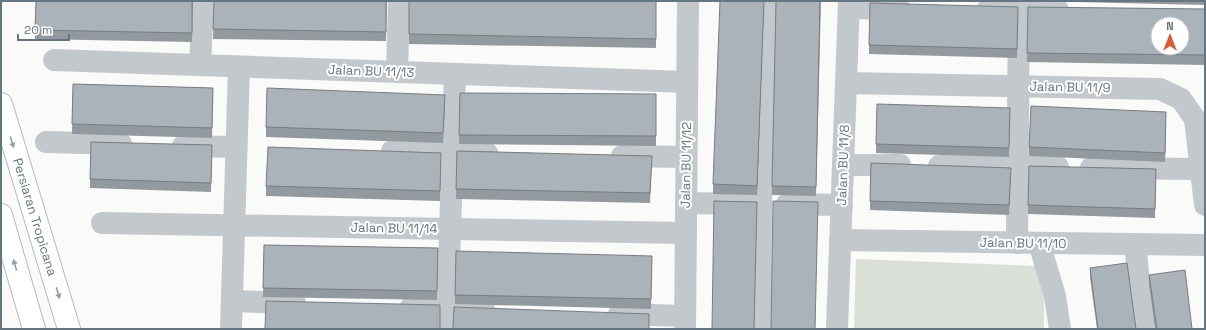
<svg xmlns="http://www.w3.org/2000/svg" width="1206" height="330" viewBox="0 0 1206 330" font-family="'Space Grotesk',sans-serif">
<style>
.green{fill:#dadfd7}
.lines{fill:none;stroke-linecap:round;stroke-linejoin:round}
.major-casing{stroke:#b5babe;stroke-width:24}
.minor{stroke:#c3c8cc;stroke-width:22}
.major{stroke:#fff;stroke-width:22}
.wall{fill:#929a9f}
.shaded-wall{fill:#777d82}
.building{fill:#aab3b9;stroke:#777d82;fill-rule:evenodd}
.oneway{fill:#939fa8}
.labels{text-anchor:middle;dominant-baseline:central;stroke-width:4;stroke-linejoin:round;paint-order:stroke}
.street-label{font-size:13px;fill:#657683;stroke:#fff}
</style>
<rect width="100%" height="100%" fill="#fafaf8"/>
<polygon class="green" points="856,259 1036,266 1044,293 1044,329 854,329"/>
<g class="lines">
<defs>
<g id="major">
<polyline points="1,104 69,329"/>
<polyline points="1,215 34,329"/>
</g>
</defs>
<use href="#major" class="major-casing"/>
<g class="minor">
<polyline points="849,8 900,9"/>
<polyline points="988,9 1058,10"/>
<polyline points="54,60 687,82"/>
<polyline points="200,65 203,1"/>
<polyline points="397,72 399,1"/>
<polyline points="846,83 1160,89 1181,99 1195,119 1205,205"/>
<polyline points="46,142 121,144"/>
<polyline points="183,146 236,147"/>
<polyline points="392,151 487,153"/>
<polyline points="622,156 686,157"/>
<polyline points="844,165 900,165"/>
<polyline points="939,166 1058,167"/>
<polyline points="1091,168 1201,169"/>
<polyline points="686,203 745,204"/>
<polyline points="787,204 842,205"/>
<polyline points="102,223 686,233"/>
<polyline points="840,240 1205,245"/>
<polyline points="1017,243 1019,1"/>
<polyline points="1039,243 1055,296 1060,329"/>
<polyline points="1135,244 1144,329"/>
<polyline points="232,301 295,303"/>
<polyline points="411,307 484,309"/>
<polyline points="619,314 685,316"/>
<polyline points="231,329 239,67"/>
<polyline points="447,329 455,74"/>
<polyline points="685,329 688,1"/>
<polyline points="760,329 761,204 770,1"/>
<polyline points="837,329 849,1"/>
</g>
<use href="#major" class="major"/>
</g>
<g class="wall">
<polygon points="36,1 193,1 192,42 35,39"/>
<polygon points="214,1 387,1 386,41 213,39"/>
<polygon points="409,1 656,1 656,48 409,44"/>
<polygon points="764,1 757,195 713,194 713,184"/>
<polygon points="821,1 816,196 772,195 772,186"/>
<polygon points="1032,1 1205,1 1205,5"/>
<polygon points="1028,7 1205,9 1205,65 1027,62"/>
<polygon points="1018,17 1017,58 869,54 869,45"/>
<polygon points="73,84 213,88 212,138 72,134"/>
<polygon points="460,93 656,94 656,146 459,144"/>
<polygon points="445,104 443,143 266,137 266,127"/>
<polygon points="1010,108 1009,157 876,153 876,144"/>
<polygon points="1166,122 1165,162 1029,156 1029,147"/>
<polygon points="457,151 652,156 650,203 456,199"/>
<polygon points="212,155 211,192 90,188 90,179"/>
<polygon points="441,162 440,201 266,196 266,186"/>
<polygon points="1011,177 1009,215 870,210 870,201"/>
<polygon points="1156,178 1155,218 1028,214 1028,205"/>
<polygon points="264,245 438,248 437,300 263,297"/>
<polygon points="652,256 651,309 455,304 455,295"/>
<polygon points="1090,268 1136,329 1097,329 1090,277"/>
<polygon points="1149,275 1192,329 1155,329 1149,284"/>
</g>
<g class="shaded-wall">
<polygon points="764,1 757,195 757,186"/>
<polygon points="1166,112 1166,122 1165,162 1165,153"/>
</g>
<g class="building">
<polygon points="36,1 192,1 192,33 35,30"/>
<polygon points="214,1 386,1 386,32 213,29"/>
<polygon points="409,1 656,1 656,39 409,34"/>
<polygon points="720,1 764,1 757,186 713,184"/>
<polygon points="776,1 820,1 816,187 772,186"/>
<polygon points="870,3 1018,7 1017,49 869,45"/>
<path d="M1028 7 1205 9V55L1027 53ZM1158 24H1182V48H1158Z"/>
<polygon points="73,84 213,88 212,128 72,124"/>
<polygon points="267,88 445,95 443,133 266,127"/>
<polygon points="460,93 656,94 656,136 459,135"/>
<polygon points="877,104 1010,108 1009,148 876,144"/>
<polygon points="1031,106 1166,112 1165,153 1029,147"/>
<polygon points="91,142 212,145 211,183 90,179"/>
<polygon points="268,147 441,153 440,191 266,186"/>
<polygon points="457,151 652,156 650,193 456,189"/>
<polygon points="871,163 1011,168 1009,205 870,201"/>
<polygon points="1029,166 1156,169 1155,209 1028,205"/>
<polygon points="714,201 757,202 754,329 712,329"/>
<polygon points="773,201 818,202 815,329 771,329"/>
<polygon points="264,245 438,248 437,291 263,288"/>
<polygon points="456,251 652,256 651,299 455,295"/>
<polygon points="1127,263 1136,329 1098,329 1090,268"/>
<polygon points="1185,270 1192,329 1157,329 1149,275"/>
<polygon points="266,301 440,305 440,329 265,329"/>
<polygon points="454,307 649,314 649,329 453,329"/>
</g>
<defs><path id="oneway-solid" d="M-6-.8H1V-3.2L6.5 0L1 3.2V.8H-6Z"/></defs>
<g class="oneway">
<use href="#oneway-solid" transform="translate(12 142) rotate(73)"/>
<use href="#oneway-solid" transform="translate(15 265) rotate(-106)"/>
<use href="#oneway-solid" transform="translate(58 293) rotate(73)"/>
</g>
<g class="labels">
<g class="street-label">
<text transform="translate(371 71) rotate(2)">Jalan BU 11/13</text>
<text transform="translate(1070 87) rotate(1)">Jalan BU 11/9</text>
<text transform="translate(686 165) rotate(-89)">Jalan BU 11/12</text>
<text transform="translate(843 165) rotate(-88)">Jalan BU 11/8</text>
<text transform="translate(35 217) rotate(73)">Persiaran Tropicana</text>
<text transform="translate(394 228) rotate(1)">Jalan BU 11/14</text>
<text transform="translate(1023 243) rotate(1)">Jalan BU 11/10</text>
</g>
</g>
<rect width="1206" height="330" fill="none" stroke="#657683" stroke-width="4"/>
<g transform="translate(1170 36)"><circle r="19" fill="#ffffff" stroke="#c1c8cd"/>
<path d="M0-3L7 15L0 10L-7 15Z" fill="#e4572e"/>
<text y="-6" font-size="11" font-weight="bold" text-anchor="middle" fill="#657683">N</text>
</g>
<path d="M18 34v6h51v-6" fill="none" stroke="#657683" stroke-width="2"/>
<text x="24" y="34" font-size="12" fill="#657683" stroke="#ffffff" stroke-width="3" paint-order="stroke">20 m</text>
</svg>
